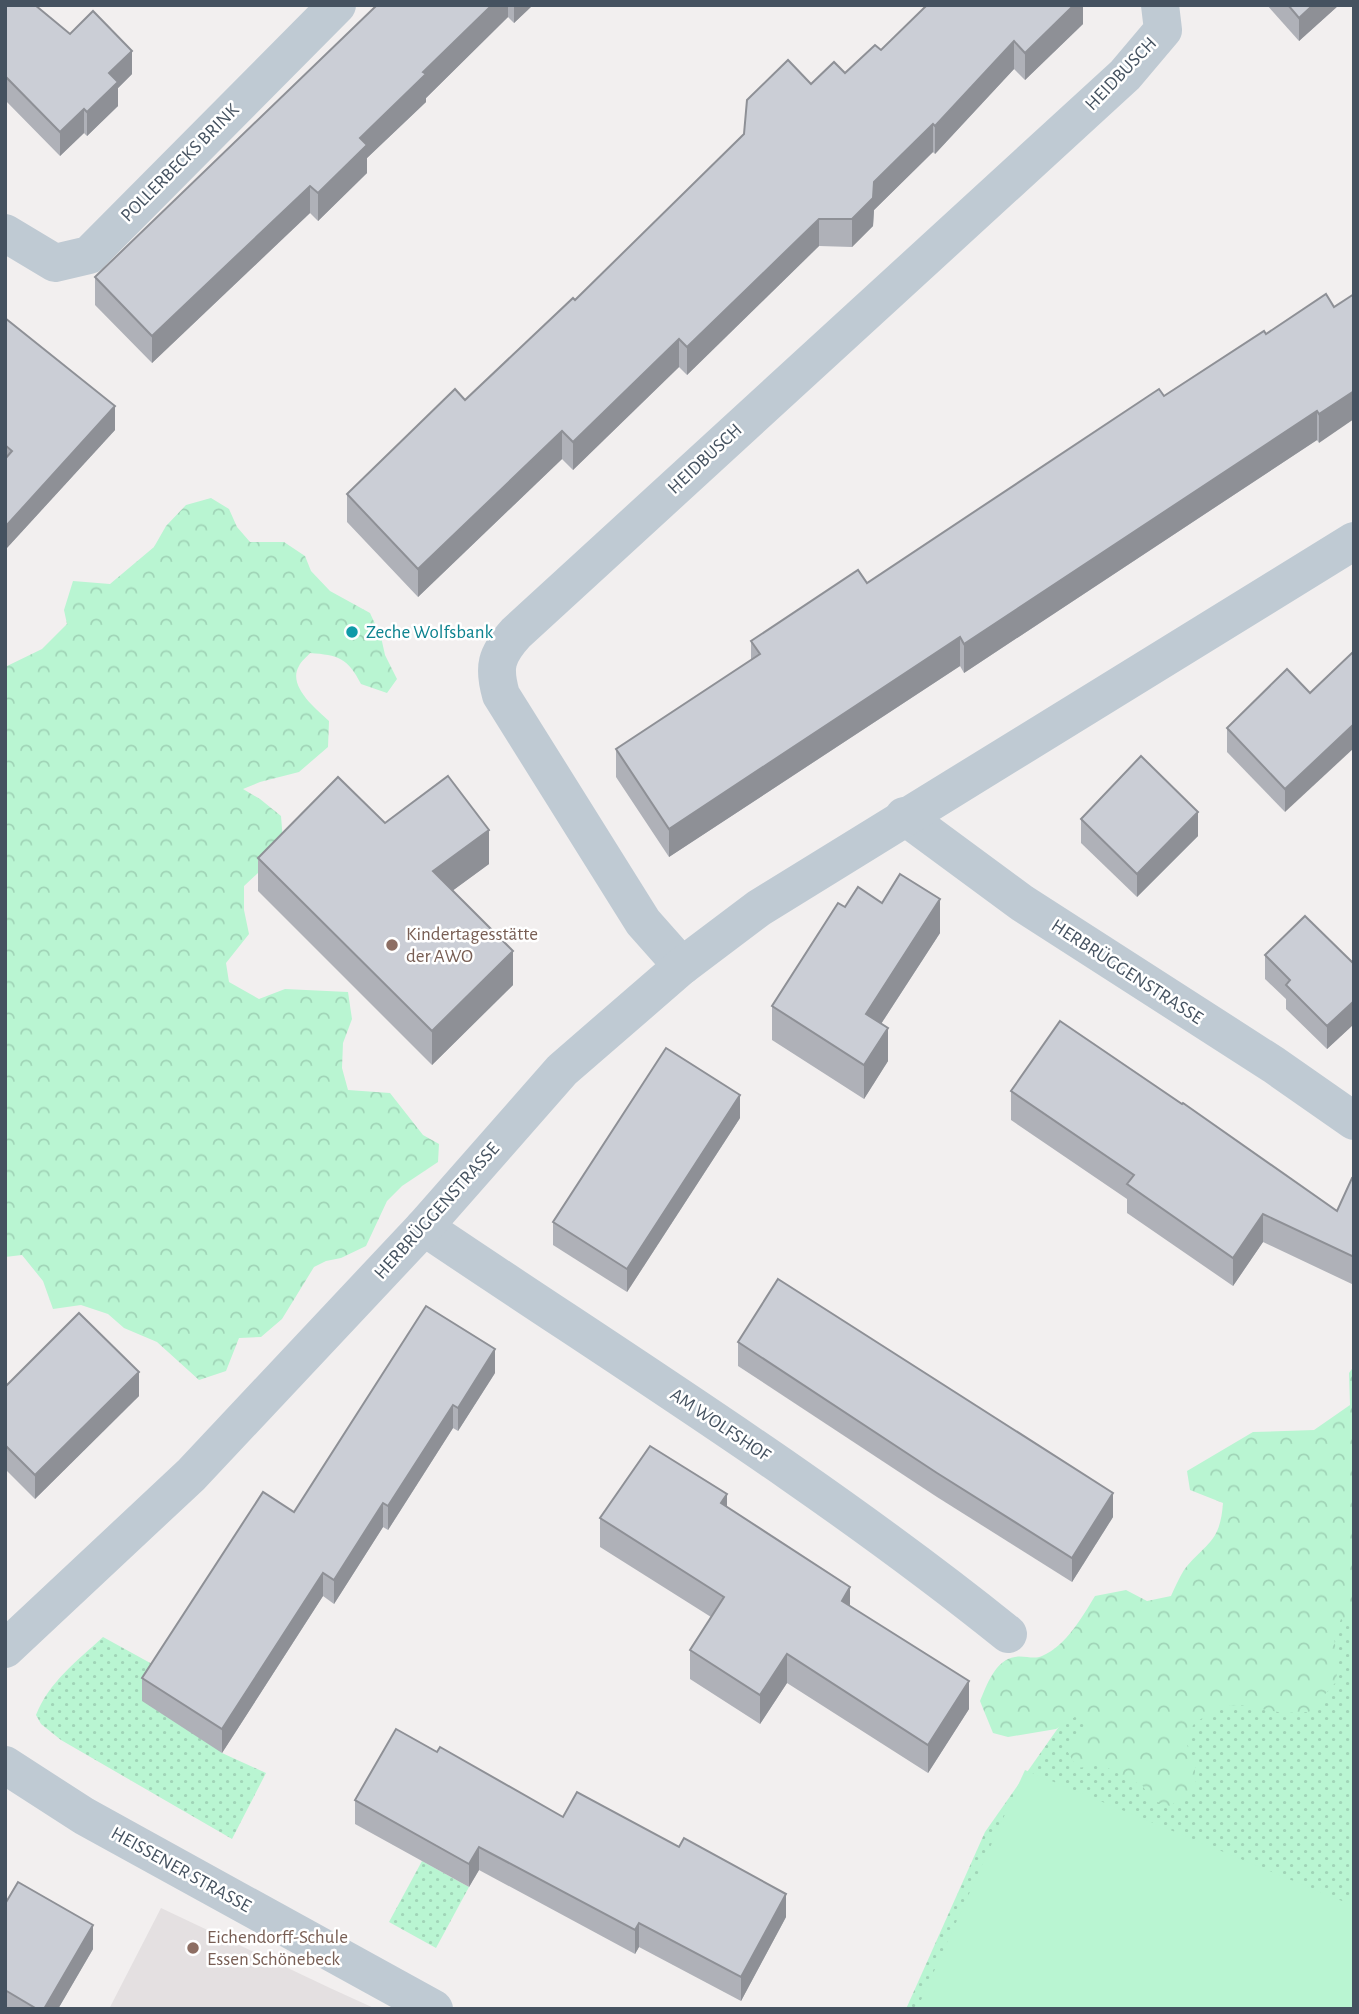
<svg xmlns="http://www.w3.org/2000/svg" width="1359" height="2014" viewBox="0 0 1359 2014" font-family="'Alegreya Sans',sans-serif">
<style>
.education{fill:#e4e0e1}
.grass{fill:url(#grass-dots)}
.forest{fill:url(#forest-crowns)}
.park{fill:#b9f5d2}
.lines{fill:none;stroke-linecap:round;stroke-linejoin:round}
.minor{stroke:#bfcad3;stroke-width:38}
.tertiary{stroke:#bfcad3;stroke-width:38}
.wall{fill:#afb1b8}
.shaded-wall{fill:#8e9096}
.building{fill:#cbced6;stroke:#8e9096;stroke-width:2}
.culture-dot{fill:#0f9aa8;stroke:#fff;stroke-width:2.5}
.education-dot{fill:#8d6e63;stroke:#fff;stroke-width:2.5}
.labels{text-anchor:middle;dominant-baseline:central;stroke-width:5;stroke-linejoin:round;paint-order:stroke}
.street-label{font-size:19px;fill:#455260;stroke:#fff}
.culture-label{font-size:19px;fill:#0d838f;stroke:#fff;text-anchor:start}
.education-label{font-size:19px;fill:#785e54;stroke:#fff;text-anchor:start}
</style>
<defs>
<pattern id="grass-dots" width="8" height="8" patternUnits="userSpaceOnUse" patternTransform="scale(1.75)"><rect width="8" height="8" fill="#b9f5d2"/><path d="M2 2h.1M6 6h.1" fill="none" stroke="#a0d4b7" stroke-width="1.8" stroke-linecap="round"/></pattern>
<pattern id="forest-crowns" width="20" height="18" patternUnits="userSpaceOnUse" patternTransform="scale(1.75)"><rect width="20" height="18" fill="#b9f5d2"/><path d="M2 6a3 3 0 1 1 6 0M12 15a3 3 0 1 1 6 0" fill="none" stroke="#a0d4b7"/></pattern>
</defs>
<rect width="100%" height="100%" fill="#f2efef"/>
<polygon class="education" points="161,1908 330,1988 376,2009 109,2009"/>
<g class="grass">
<polygon points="1354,1495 1354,2009 906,2009 985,1832 1084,1691"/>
<path d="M103 1637 163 1670 222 1753 266 1773 232 1839 61 1740 41 1724 36 1715C49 1682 77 1661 103 1637Z"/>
<polygon points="422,1861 469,1887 436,1948 389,1922"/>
</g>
<g class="forest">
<path d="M211 498 229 509 237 527 250 542H284L305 556 311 571 330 591 370 613 381 637 385 655 397 679 387 693 361 684C348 658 338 655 310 653 307 657 301 661 299 666 287 686 316 709 329 721L328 747 299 772 260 782 243 789 260 799 281 816 283 841 275 857 244 886V910L249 934 226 963 229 982 259 999 285 989 348 992 352 1019 343 1043 342 1068 348 1090 390 1093 423 1135 439 1144 438 1162 402 1186 387 1201 366 1246 341 1258 326 1261 314 1267 282 1319 261 1337 239 1338 226 1371 199 1380 157 1342 124 1328 108 1314 81 1305 53 1309 43 1281 22 1255 5 1257V667L42 649 67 624 64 610 73 581 110 584 154 547 166 526 186 505Z"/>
<path d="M1354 1366V1616L1341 1619 1334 1638 1338 1663 1336 1682 1309 1712 1283 1713 1240 1705 1217 1707 1193 1725 1187 1745 1195 1764V1789L1170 1806 1150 1800 1143 1786 1102 1765 1077 1768 1065 1747 1091 1727 1081 1713 1056 1729 1008 1737 993 1733 980 1701C987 1685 995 1660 1015 1657 1024 1655 1034 1660 1042 1656 1067 1645 1082 1617 1095 1596L1126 1590 1147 1601 1171 1596C1175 1587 1179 1578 1184 1570 1206 1542 1220 1544 1223 1503L1190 1490 1187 1471 1253 1432 1314 1430 1350 1405 1349 1373Z"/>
</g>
<polygon class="park" points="1025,1770 1354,1906 1354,2009 917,2009"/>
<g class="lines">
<g class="minor">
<polyline points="5,233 55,263 89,255 337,5"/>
<polyline points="904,816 1022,903 1274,1065 1354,1121"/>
<path d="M682 966 643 922 501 695C493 667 496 655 516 633L1125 75 1163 30 1160 5"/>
<path d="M424 1227C621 1360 823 1485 1008 1634"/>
<polyline points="5,1649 191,1475 424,1227 562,1070 682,966 759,908 1354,541"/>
</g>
<polyline class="tertiary" points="5,1765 84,1816 434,2009"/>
</g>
<g class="wall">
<polygon points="5,5 70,34 132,74 118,88 118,106 87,136 84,133 60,156 5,100"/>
<polygon points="377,5 533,5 514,23 508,17 426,98 426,102 367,158 367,173 318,221 310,213 152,363 95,305 95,277"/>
<polygon points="1083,5 1083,24 1025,80 1014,69 935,154 933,152 874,210 873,226 852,247 819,246 687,375 679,367 573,470 562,459 418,597 347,522 347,494 465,400 811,84 845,73 881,50"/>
<polygon points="1267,5 1339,5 1299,41"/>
<polygon points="1326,294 1319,443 1317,440 964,673 960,666 669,857 616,777 616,749 751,660 751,641 867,583 1164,396 1266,334"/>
<polygon points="5,318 115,430 6,549 5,548"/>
<polygon points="1287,669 1285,812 1227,752 1227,728"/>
<polygon points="1081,819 1198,836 1137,897 1081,843"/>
<polygon points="385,823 489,864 452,891 513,985 432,1065 258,891 258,858"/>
<polygon points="882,903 940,933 881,1024 888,1061 864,1099 772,1040 772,1006 845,907"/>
<polygon points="1265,955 1354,964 1354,1024 1327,1049 1286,1009 1286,999 1265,979"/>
<polygon points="1011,1091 1337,1211 1354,1179 1354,1285 1263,1242 1233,1286 1127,1213 1127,1199 1011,1120"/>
<polygon points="740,1118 627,1292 553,1245 553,1222"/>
<polygon points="738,1342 1113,1517 1072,1582 937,1497 738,1366"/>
<polygon points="495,1373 458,1431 453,1428 388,1530 383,1527 334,1604 323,1596 222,1753 142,1701 142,1678 294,1512"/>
<polygon points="5,1387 139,1396 35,1499 5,1469"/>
<polygon points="727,1507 850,1606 969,1709 928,1773 787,1683 760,1724 690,1679 690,1650 711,1617 600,1547 600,1518"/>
<polygon points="437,1752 563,1817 786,1917 741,2001 639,1947 635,1954 479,1870 469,1887 355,1824 355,1800"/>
<polygon points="5,1904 93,1949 58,2009 5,2009"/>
</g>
<g class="shaded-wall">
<polygon points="492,5 508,5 508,17 426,98 426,102 367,158 367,173 318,221 318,193 360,138 423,72"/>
<polygon points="514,5 533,5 514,23"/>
<polygon points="1074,5 1083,5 1083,24 1025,80 1025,53"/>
<polygon points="1313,5 1339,5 1299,41 1299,18"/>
<polygon points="1014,41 1014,69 935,154 935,126"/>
<polygon points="132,51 132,74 118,88 118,106 87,136 87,112 109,73"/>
<polygon points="84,109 84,133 60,156 60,132"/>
<polygon points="933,124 933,152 874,210 873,226 852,247 852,219 874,182"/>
<polygon points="310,186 310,213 152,363 152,336"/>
<polygon points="819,219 819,246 687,375 687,347"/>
<polygon points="679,339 679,367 573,470 573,442"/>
<polygon points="1354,391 1354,419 1319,443 1319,414"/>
<polygon points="115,406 115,430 6,549 6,526"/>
<polygon points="1317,411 1317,440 964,673 964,644"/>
<polygon points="562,431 562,459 418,597 418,569"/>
<polygon points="960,637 960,666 669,857 669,829"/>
<polygon points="1354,724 1354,748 1285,812 1285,789"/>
<polygon points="1198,812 1198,836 1137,897 1137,874"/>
<polygon points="489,830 489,864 433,905 433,871"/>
<polygon points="940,899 940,933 866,1047 866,1014"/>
<polygon points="513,951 513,985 432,1065 432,1031"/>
<polygon points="1354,1001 1354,1024 1327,1049 1327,1026"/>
<polygon points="888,1028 888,1061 864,1099 864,1065"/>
<polygon points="740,1095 740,1118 627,1292 627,1269"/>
<polygon points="1263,1214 1263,1242 1233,1286 1233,1258"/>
<polygon points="495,1349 495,1373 458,1431 458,1408"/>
<polygon points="139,1372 139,1396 35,1499 35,1475"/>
<polygon points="453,1405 453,1428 388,1530 388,1506"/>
<polygon points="1113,1493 1113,1517 1072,1582 1072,1558"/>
<polygon points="727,1494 727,1522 721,1503"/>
<polygon points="383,1503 383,1527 334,1604 334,1580"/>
<polygon points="323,1573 323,1596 222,1753 222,1729"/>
<polygon points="850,1587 850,1616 842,1601"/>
<polygon points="787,1654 787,1683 760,1724 760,1695"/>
<polygon points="969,1681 969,1709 928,1773 928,1745"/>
<polygon points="479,1847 479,1870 469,1887 469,1864"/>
<polygon points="786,1894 786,1917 741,2001 741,1977"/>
<polygon points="639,1923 639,1947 635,1954 635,1930"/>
<polygon points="93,1925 93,1949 58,2009 44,2009"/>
</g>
<g class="building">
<polygon points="5,5 35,5 70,34 93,11 132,51 109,73 118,82 87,112 84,109 60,132 5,76"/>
<polygon points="377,5 492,5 423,72 426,74 360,138 367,145 318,193 310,186 152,336 95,277"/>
<polygon points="927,5 1074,5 1025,53 1014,41 935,126 933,124 874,182 873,198 852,219 819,219 687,347 679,339 573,442 562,431 418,569 347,494 455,389 465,400 573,298 575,300 744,134 747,100 788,60 811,84 834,62 845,73 875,45 881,50"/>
<polygon points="1288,5 1313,5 1299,18"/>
<polygon points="1326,294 1334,307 1354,294 1354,391 1319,414 1317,411 964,644 960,637 669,829 616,749 760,654 751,641 858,570 867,583 1159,389 1164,396 1264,331 1266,334"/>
<polygon points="5,318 115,406 6,526 5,525 5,459 12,451 5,445"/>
<polygon points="1354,651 1354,724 1285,789 1227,728 1287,669 1310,693"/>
<polygon points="1141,756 1198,812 1137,874 1081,819"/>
<polygon points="448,776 489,830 433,871 513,951 432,1031 258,858 338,777 385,823"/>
<polygon points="900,874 940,899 866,1014 888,1028 864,1065 772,1006 838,903 845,907 858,887 882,903"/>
<polygon points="1305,916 1354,964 1354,1001 1327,1026 1286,985 1290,980 1265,955"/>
<polygon points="1060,1021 1182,1104 1183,1103 1337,1211 1352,1178 1354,1179 1354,1257 1263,1214 1233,1258 1127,1184 1134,1175 1011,1091"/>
<polygon points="666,1048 740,1095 627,1269 553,1222"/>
<polygon points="778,1279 1113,1493 1072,1558 937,1473 738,1342"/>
<polygon points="426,1306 495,1349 458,1408 453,1405 388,1506 383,1503 334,1580 323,1573 222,1729 142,1678 263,1492 294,1512"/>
<polygon points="79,1313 139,1372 35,1475 5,1445 5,1387"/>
<polygon points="650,1446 727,1494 721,1503 850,1587 842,1601 969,1681 928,1745 787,1654 760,1695 690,1650 724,1597 600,1518"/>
<polygon points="396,1729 437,1752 440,1747 563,1817 577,1792 679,1847 684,1838 786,1894 741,1977 639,1923 635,1930 479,1847 469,1864 355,1800"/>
<polygon points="18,1882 93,1925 44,2009 37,2009 5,1990 5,1904"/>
</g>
<circle class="culture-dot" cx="352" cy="632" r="7"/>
<g class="education-dot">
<circle cx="392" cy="945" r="7"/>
<circle cx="193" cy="1948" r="7"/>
</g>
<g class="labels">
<g class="street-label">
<text transform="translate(1121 74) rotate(-46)">HEIDBUSCH</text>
<text transform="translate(180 163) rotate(-45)">POLLERBECKS BRINK</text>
<text transform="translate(705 459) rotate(-43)">HEIDBUSCH</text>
<text transform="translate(1127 972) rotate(33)">HERBRÜGGENSTRASSE</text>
<text transform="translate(437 1211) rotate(-48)">HERBRÜGGENSTRASSE</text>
<text transform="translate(720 1425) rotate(34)">AM WOLFSHOF</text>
<text transform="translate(181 1870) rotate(29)">HEISSENER STRASSE</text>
</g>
<g class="culture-label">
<text x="366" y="632">Zeche Wolfsbank</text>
</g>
<g class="education-label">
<text x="406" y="934">Kindertagesstätte<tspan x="406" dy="22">der AWO</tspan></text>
<text x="207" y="1937">Eichendorff-Schule<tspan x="207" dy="22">Essen Schönebeck</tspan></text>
</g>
</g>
<rect width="1359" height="2014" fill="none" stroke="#455260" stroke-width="14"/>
</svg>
